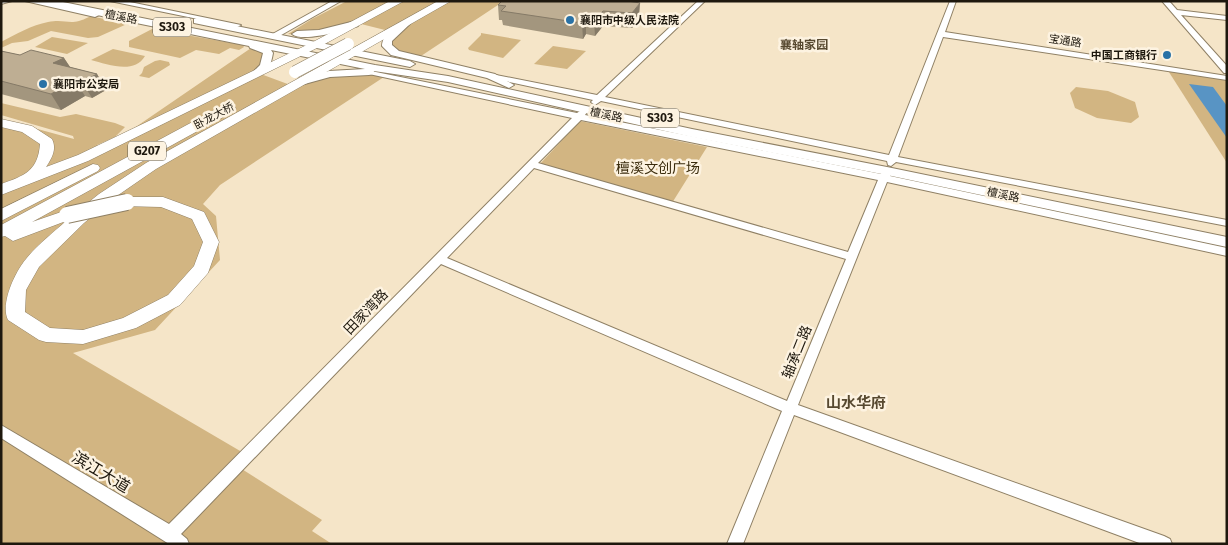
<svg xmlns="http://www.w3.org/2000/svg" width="1228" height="545" viewBox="0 0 1228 545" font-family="'Fira Sans','Noto Sans SC',sans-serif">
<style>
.green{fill:#d2b582}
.water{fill:#5894c4}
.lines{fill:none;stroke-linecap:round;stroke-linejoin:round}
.minor-casing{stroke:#8f8065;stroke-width:2}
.major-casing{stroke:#8f8065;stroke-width:2}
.highway-casing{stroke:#8f8065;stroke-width:1}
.minor{fill:#fff;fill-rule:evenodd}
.major{fill:#fff;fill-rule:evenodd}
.highway{fill:#fff;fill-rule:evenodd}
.highway-bridge-far1-casing{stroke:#8f8065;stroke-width:13;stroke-linecap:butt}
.highway-bridge-casing{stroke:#8f8065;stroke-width:18;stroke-linecap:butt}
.highway-bridge-far1{stroke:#fff;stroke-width:12}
.highway-bridge{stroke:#fff;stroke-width:16}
.wall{fill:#a3967e}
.shaded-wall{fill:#857a67}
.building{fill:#beae93;stroke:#857a67}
.poi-dot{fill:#2a72a6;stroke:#fdf3e1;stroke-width:2}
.labels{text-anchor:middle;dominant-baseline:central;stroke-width:5;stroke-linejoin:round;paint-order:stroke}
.far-street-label{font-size:11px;fill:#1e180e;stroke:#fdf3e1}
.far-poi-label{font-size:11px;font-weight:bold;fill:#1e180e;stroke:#fdf3e1;text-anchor:start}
.shield{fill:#fdf3e1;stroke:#615a4d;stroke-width:1}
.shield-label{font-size:12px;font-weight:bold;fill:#1e180e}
.far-neighbourhood-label{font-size:12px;font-weight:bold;fill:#574930;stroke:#fdf3e1}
.park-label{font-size:14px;fill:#3a2b0c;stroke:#fdf3e1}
.street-label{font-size:14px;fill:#1e180e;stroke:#fdf3e1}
.neighbourhood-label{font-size:15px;font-weight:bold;fill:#574930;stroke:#fdf3e1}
.near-street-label{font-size:16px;fill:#1e180e;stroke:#fdf3e1}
</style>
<rect width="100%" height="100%" fill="#f5e5c8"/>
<g class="green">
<polygon points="347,1 504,1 418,58 395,53 387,46 393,32 357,23 303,35 288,34 312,19"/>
<path d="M89 17H95L127 24 98 37 88 38 51 31 28 41 12 43 1 48V42C16 34 32 25 48 22 67 18 69 27 89 17Z"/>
<polygon points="152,29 243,45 244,47 239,50 230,48 219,54 196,50 180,58 129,47 129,41"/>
<polygon points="481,33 521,40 503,58 469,50 468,48 481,35"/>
<polygon points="52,37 88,43 67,54 35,47"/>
<path d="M254 46 265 49 258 73 293 86C323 74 355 69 387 75L220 185 203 204 216 216 220 260 155 330 73 353 247 455 237 466 322 520 312 531 332 544H1V119L74 139 73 136 1 115V103L60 117 76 114 115 123 125 127 115 137 97 145 105 148Z"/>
<polygon points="553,46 586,51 567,69 534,64"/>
<path d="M113 49 145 56C134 75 107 64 91 60Z"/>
<polygon points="160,60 169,62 170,65 149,78 139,76 142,73 144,67 155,61"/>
<polygon points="1167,69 1227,78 1227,163"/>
<polygon points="1076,87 1108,91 1135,102 1139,117 1131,123 1097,118 1075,108 1070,93"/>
<polygon points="580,121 707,147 672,203 539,165"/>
</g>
<polygon class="water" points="1189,84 1213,87 1227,106 1227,138"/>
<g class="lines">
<defs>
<g id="minor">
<polygon points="1,1 12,1 1,4"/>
<polygon points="25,1 39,1 99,15 95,17"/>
<polygon points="110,1 125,1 241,25 237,27"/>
<polygon points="332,1 341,1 276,38 269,36"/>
<polygon points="698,1 705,1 605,97 889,155 950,1 956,1 945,32 1227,76 1227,80 943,37 898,157 1227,220 1227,226 896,162 891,166 888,165 887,161 601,101 595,105 591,102 593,100 491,78 487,76 491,74 597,95"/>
<polygon points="1162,1 1169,1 1177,10 1227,16 1227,20 1181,15 1227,66 1227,73 1224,73"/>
<path d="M366 70 577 113 583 109 587 112 585 115 881 174 883 171 886 170 891 173 890 176 1227 248V256L887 182 798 405 1164 536 1170 539 1172 544H1142L794 415 743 544H727L782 411 441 264 181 534 187 539 189 544H169L1 438V425L169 524 572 118 369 74H366ZM581 120 878 180 848 252 538 163ZM534 168 846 259 787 401 447 258Z"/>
</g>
<g id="major">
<path d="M39 1H58L375 65 448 76 692 129 887 167 1227 237V247L887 175 692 137 448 82 374 71 373 74 369 75 330 77 301 85 297 84 296 82 297 80 329 71 365 69 271 50 273 53C271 64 269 73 257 76L252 73 260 65 263 53 250 48 249 46 43 4Z"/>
<polygon points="197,18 410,61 415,64 410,67 194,23 194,19"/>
<path d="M406 20 411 23 392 41V45L399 51 495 74 514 85 509 88 487 78 391 55 382 46C382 35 396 24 406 20Z"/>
<path d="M355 21 358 22V26C344 30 303 43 292 34L297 31 319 30Z"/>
</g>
<g id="highway">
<path d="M390 1H404L321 46 88 161 1 195V184C24 176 38 171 40 144L22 132 1 127V119L32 126 52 139C57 149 52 158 46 167L78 155 313 42Z"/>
<path d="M438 1H451L156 169 111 200 84 223 39 267 26 290 25 312 50 328 83 330 123 318 168 295 194 266 203 242 192 219 161 207 121 206 119 202 121 198 127 197H163L204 212 219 242 208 273 180 305 136 328 83 344 46 342 39 340 8 320C0 304 15 272 26 259 37 245 53 233 66 221L13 241 5 236 1 237V225L224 105 229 104 236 108 234 111 32 222 67 210 74 214 99 194 146 163Z"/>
<polygon points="93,164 98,165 100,168 98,171 1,221 1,209"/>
</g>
</defs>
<use href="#minor" class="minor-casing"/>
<use href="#major" class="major-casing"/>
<use href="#highway" class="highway-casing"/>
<use href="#minor" class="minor"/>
<use href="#major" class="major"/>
<use href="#highway" class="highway"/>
<defs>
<polyline id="highway-bridge-far1" points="295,72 348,44"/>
<polyline id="highway-bridge" points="67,215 127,202"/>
</defs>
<use href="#highway-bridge-far1" class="highway-bridge-far1-casing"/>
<use href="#highway-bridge" class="highway-bridge-casing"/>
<use href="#highway-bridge-far1" class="highway-bridge-far1"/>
<use href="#highway-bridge" class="highway-bridge"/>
</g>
<g class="wall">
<polygon points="628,1 639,18 632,28 603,26 595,36 586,34 583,39 503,25 502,20 499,20 498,5"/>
<polygon points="1,51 20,55 64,58 70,67 97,74 106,90 92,98 85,96 61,110 1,94"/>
</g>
<g class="shaded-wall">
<polygon points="640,3 639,18 632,28 632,13"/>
<polygon points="603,11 603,26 595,36 594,21"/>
<polygon points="586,19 586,34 583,39 582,23"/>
<polygon points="64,58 74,73 53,63"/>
<polygon points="97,74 106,90 92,98 82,82"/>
<polygon points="75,80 85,96 61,110 51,94"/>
</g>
<g class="building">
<polygon points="502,1 628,1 640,3 632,13 603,11 594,21 586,19 582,23 501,11 506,6 498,5"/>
<polygon points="31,50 64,58 53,63 97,74 82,82 75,80 51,94 1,81 1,51 20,55"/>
</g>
<g class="poi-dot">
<circle cx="570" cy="20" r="5"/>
<circle cx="1167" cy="55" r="5"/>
<circle cx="43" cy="84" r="5"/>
</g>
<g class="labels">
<g class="far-street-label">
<text transform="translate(121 17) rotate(11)">檀溪路</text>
<text transform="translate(1065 41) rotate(9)">宝通路</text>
<text transform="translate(606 115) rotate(12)">檀溪路</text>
<text transform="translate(214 116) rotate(-28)">卧龙大桥</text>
<text transform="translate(1003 195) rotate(12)">檀溪路</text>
</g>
<g class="far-poi-label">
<text x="580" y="20">襄阳市中级人民法院</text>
<text x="1157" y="55" text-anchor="end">中国工商银行</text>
<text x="53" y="84">襄阳市公安局</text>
</g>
<g class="shield">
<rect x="153" y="17.5" width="38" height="19" rx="4"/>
<rect x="641" y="108.5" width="38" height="19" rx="4"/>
<rect x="128" y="141.5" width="38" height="19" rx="4"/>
</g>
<g class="shield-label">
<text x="172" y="27">S303</text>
<text x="660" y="118">S303</text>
<text x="147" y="151">G207</text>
</g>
<g class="far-neighbourhood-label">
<text x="804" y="45">襄轴家园</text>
</g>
<g class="park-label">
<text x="658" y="168">檀溪文创广场</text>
</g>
<g class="street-label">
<text transform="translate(366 312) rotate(-46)">田家湾路</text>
<text transform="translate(797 352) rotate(-68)">轴承二路</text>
</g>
<g class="neighbourhood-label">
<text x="856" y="403">山水华府</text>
</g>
<g class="near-street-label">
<text transform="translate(101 472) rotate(31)">滨江大道</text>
</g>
</g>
<rect width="1228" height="545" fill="none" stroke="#1e180e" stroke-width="5"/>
</svg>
